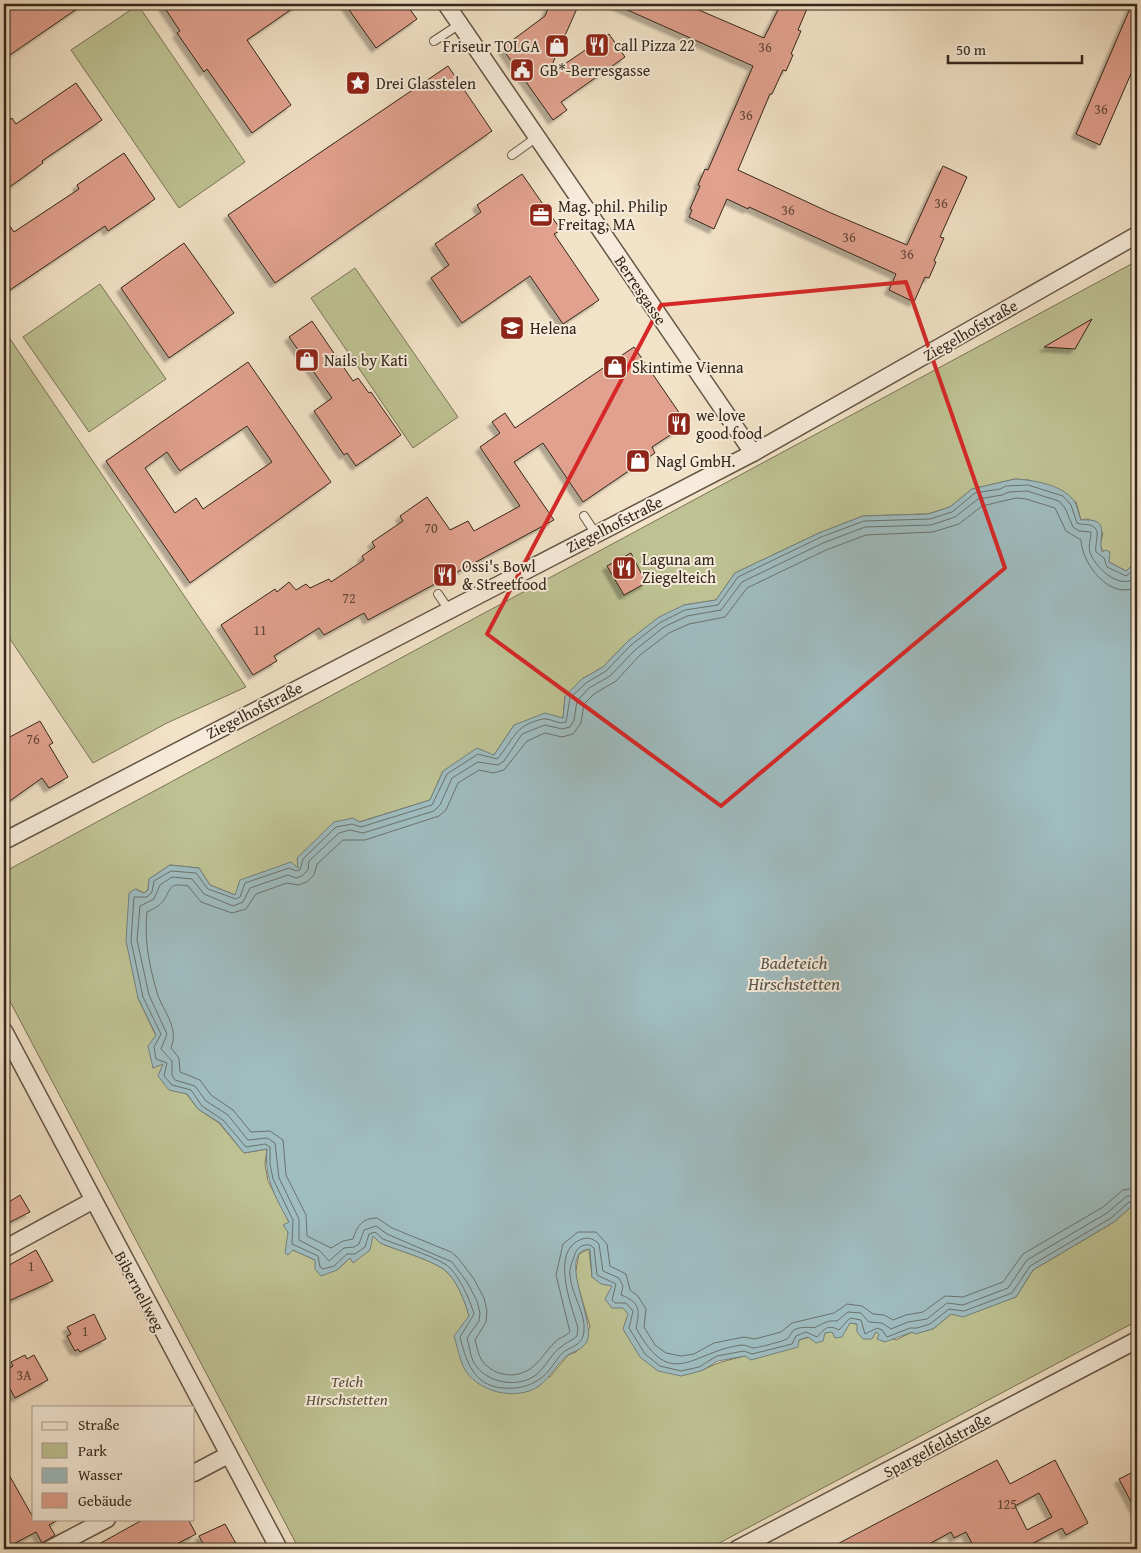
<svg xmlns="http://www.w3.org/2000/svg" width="1141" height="1553" viewBox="0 0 1141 1553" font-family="'Gentium Book Plus',serif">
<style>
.green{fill:#bec293;stroke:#797457}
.water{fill:#9fbcbf;stroke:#74807d}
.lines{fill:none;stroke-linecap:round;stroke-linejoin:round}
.shore{stroke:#6a726d;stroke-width:1}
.building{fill:#e1a18e;stroke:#34271b;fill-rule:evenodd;filter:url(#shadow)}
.service-casing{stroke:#645646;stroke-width:10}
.minor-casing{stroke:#645646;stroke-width:19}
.service{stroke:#f7ecdb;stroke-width:8}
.minor{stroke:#f7ecdb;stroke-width:16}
.marked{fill:none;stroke:#d62828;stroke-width:4;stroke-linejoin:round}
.labels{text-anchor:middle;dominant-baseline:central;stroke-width:4;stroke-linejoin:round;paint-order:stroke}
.number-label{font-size:14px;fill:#5f4638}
.poi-label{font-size:16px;fill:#34271b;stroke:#f7ecdb;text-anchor:start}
.street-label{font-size:16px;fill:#34271b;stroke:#f7ecdb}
.park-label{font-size:16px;font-style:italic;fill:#564e39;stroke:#f7ecdb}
.water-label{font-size:18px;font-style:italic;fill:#54544c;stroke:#f7ecdb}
</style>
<defs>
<filter id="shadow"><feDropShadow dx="-4.5" dy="4.5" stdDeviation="1" flood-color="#0004"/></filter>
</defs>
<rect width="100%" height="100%" fill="#f2e2c7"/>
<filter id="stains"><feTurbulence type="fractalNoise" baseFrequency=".004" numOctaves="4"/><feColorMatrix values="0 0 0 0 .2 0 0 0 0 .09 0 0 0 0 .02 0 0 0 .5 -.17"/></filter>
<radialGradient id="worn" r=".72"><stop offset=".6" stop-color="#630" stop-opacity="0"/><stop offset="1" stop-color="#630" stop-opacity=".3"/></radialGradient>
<g class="green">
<polygon points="138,5 245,162 179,208 71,50"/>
<path d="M1137 261V562L1126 571 1109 562 1100 545 1103 533 1089 519 1081 520 1076 502 1029 480 1015 479 972 489 950 507 928 514 863 516 819 533 735 573 716 600 684 605 628 641 603 667 582 679 565 696 563 718 514 725 494 755 443 771 430 800 359 822 298 868 235 895 210 885 199 868 170 865 149 879 148 890 144 893 136 889 138 998 156 1036 153 1068 163 1063 198 1109 219 1123 244 1153 267 1149 265 1164 268 1181 289 1222 288 1232 293 1250 337 1270 350 1258 353 1262 373 1235 380 1243C399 1251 424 1257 442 1268 456 1277 465 1301 469 1316L455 1336 550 1377 568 1355 576 1352 590 1327 575 1275 579 1254 589 1249 592 1277 612 1286 628 1314 701 1371C721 1360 731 1360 753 1354 779 1346 805 1338 832 1331L835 1338 850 1322 896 1340 912 1332 933 1329 951 1314 1016 1297 1033 1270 1114 1222 1132 1206 1137 1209V1321L708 1549H299L4 990V872Z"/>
<polygon points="355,268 458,417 413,448 311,298"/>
<polygon points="100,284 166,379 89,432 23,337"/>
<polygon points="4,330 246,687 167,723 93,763 4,630"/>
</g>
<path class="water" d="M1015 479C1034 480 1063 485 1074 501 1078 506 1078 514 1081 520 1113 518 1097 536 1102 552L1106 550 1110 552 1109 562 1126 571 1137 562V1209L1132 1206 1114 1222 1033 1270 1016 1297 963 1317 951 1314 933 1329 915 1334 912 1332 885 1342 877 1339 879 1334 876 1332 872 1339H863L857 1332V1324L850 1323 842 1337 835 1338 832 1332 825 1333 823 1341 816 1343 808 1337 799 1340 798 1347 751 1360 745 1356 718 1361 701 1371 681 1376 658 1371 640 1357 623 1329 628 1314 623 1308H612L605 1299 612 1286 601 1284 592 1277 590 1249C554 1251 599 1326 586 1343 581 1350 574 1351 568 1355 557 1363 551 1377 539 1386 516 1402 475 1392 463 1366 459 1357 457 1345 454 1336L469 1316C465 1301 456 1277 442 1268 423 1257 399 1251 380 1243L373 1236 370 1250 353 1263 350 1258 337 1270 321 1276 315 1269V1260L293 1250 288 1255 285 1253 288 1232 283 1225 289 1222C275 1197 264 1177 267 1149L244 1153 220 1123 198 1109 187 1094 169 1090 158 1076 163 1064 153 1068 148 1046 156 1035 138 998 126 941 129 893 135 889 144 893 148 890 149 879 170 865 199 868 210 885 235 895 240 880 291 862 298 868 297 858 334 822 353 818 360 822 430 800 443 771 477 748 494 755 514 725 545 713 563 718 565 696 582 679 603 667 628 641 659 617 684 605 716 600 735 573 819 533 863 516 928 514 950 507 972 489Z"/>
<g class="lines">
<g class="shore">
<path d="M1137 568 1126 576 1107 567 1104 558 1096 552C1094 543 1103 529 1090 525 1085 524 1082 525 1077 523L1071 505 1063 496 1028 485 1006 486 1000 489 975 493 952 512 930 519 864 521 821 537 738 577 718 605 685 610 661 622 631 645 606 671 586 683 570 698 566 722C558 725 551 718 543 719 514 725 514 740 497 759L478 754 447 774 432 805 361 827 352 824 336 827 303 859 300 870 296 871 289 868 245 883 240 897 236 899 208 889 196 873 171 871 154 881 152 892 147 897H134L131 941 143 997 161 1034 154 1047 156 1059 167 1063 164 1076 172 1085 191 1090 202 1106 223 1120 246 1147 265 1144 270 1147V1164L273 1179 293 1220 292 1244 318 1256 320 1267 323 1269 334 1266 347 1254H355L365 1247 369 1234 375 1232 383 1239C403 1247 426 1253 445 1264 458 1272 470 1300 474 1314L460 1337C465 1357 472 1382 496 1387 517 1391 537 1386 550 1369 555 1363 559 1355 565 1351 575 1345 583 1344 584 1331 586 1313 571 1294 570 1275 569 1270 572 1262 574 1257 576 1248 582 1244 590 1245L594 1248 597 1275 616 1284 612 1300 615 1303H626L633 1311 629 1328 645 1354 660 1366 681 1371 699 1367 717 1356 744 1351 752 1354 792 1344 796 1336 806 1332 817 1337C824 1329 828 1324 839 1330L850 1318 861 1320 865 1334 877 1328 882 1330 887 1337 910 1328H917L930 1324 949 1309 964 1311 1012 1293 1030 1266 1111 1218 1129 1202 1137 1203"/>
<path d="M1137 577C1121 591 1098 570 1091 555 1087 547 1091 540 1091 532L1079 531 1073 527 1065 508 1059 501 1027 491 1009 492 1002 495 978 499 955 517 931 525 865 527 823 543 742 582 721 610 687 616 664 627 635 650 610 676 589 688 577 701 574 720 570 727 562 729 545 725 522 734 504 761 498 765 478 762 452 778 440 805 434 811 363 833 350 830 339 833 309 861 308 870 302 876 296 878 288 875 250 888 243 902 233 906 204 894 192 879 172 877 160 885 154 899 140 906 137 940 149 995 167 1034 161 1049 172 1061V1075L175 1080 195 1086 206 1101 228 1115 248 1140 267 1138 275 1143 279 1178 299 1219V1240L320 1251 329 1261 344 1248 354 1247 359 1244 364 1230 376 1226 387 1234 452 1262 467 1282 477 1301 480 1313 479 1321 467 1338C469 1345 470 1354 473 1361 483 1381 512 1388 531 1378 545 1371 549 1355 561 1347 566 1342 572 1341 577 1336L578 1328C572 1307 549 1250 582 1239 589 1237 594 1239 599 1244L603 1271 619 1278 623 1286 621 1295C640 1302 640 1310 636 1328 672 1393 692 1351 742 1345 747 1345 749 1347 753 1348 757 1348 784 1341 787 1339 790 1337 791 1332 794 1330 803 1325 811 1329 816 1327 824 1323 828 1320 837 1321L848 1312 861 1313 869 1322 882 1323 891 1329 908 1322 927 1319 947 1303 963 1305 1008 1288 1027 1260 1107 1213 1127 1196H1137"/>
<path d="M1137 587C1110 601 1082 564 1081 540L1066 531 1055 508 1026 499 1016 498 982 506 959 524 933 532 866 535 826 550 747 588 725 617 689 624 669 633 640 655 616 681 594 694 584 704 581 723 573 734 562 737 545 733 527 741 504 770 493 773 479 770 458 783 446 810 439 816 365 840H343L317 864 314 875 307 882 298 885 287 883 256 894 246 909 232 913 201 902 188 886C170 883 172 886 164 900 160 906 153 909 147 912 144 939 149 964 156 989 161 1010 180 1026 171 1048L179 1058 180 1072 200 1080 211 1095 233 1110 251 1132 270 1131 283 1140 286 1175 306 1215 307 1236 331 1248 343 1241 353 1239C357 1226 362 1218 377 1218L392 1228 451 1252 458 1258 474 1279 484 1298 487 1311 486 1322 475 1340C477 1346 478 1354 481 1359 491 1375 514 1380 530 1369 540 1362 545 1352 554 1343 558 1338 565 1337 570 1332L556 1275 563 1244 578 1232H596L607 1244 610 1266 626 1274 630 1290 638 1296 646 1309 644 1327 655 1345 666 1353 681 1356 694 1354 714 1343 744 1337 755 1339 781 1332 792 1323 834 1313 847 1304 862 1306 873 1314 884 1315 893 1320 906 1315 923 1312 945 1296 963 1297 1003 1282 1023 1254 1103 1207 1123 1190 1137 1188"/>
</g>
</g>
<g class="building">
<polygon points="4,4 84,4 4,59"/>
<polygon points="162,4 299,4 247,40 291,105 252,133 207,69 204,72 177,33 180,31"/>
<polygon points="345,4 406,4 417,19 376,48"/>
<polygon points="550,4 579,4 547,76 609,34 625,57 561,102 567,110 553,120 502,48 545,16"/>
<polygon points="614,4 685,4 764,38 781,4 809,4 798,30 801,31 791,54 793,55 786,71 783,70 772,94 770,94 738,170 831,213 907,245 943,166 967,177 940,237 944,238 934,261 936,262 929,278 925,277 914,302 889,290 896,274 749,207 748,209 727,199 714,229 689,217 692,210 690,209 700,186 698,185 705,169 708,170 753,66"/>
<polygon points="1132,4 1137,4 1137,60 1100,145 1076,134"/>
<polygon points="448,66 492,131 275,283 228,215"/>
<polygon points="76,83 102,120 42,161 43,163 4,191 4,124 12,118 16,124"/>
<polygon points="124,153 155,199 108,231 105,226 4,294 4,218 14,232 79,189 77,185"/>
<polygon points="522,174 561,230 554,234 599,300 563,324 530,276 462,323 431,278 449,265 435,244 481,212 477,205"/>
<polygon points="184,243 234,313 169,358 121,288"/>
<polygon points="1092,319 1075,349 1044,347"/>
<polygon points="312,321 353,381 358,378 369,393 371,392 401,435 356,466 347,453 344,455 314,411 332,398 289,337"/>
<polygon points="634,347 687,424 652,447 655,453 583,502 543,443 514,462 554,520 368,620 364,613 324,635 319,628 274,656 277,661 253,675 221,625 275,589 277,592 289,582 296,590 306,584 310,588 329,579 331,582 364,560 362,556 375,547 372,542 403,521 400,516 427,497 450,530 468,521 474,531 520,506 480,447 500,433 492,422 505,413 515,428"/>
<path d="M248 362 331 482 190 583 106 461ZM247 426 272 462 203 509 196 498 175 513 145 468 167 452 180 471Z"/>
<polygon points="631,553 646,583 624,595 607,566"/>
<polygon points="40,721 53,743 49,745 68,777 49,788 42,778 4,805 4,740"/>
<polygon points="20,1195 30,1212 4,1225 4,1205"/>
<polygon points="36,1250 53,1281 4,1303 4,1268"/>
<polygon points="94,1314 106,1339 80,1352 78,1349 75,1351 67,1336 71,1334 67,1327"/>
<polygon points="25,1355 27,1359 34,1355 48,1380 15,1398 4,1378 4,1371 13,1366 11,1362"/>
<path d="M997 1460 1010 1484 1055 1460 1088 1523 1066 1535 1062 1528 1022 1549H975L966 1532 954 1538 951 1532 920 1549H828ZM1039 1493 1052 1517 1027 1530 1015 1506Z"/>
<polygon points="4,1466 34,1519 60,1519 49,1525 55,1535 42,1543 36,1532 4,1549"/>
<polygon points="1137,1470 1137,1513 1119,1479"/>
<polygon points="144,1519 188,1519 196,1534 167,1549 90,1549"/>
<polygon points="225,1524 239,1549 206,1549 199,1536"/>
</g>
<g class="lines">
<defs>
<g id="service">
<polyline points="434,41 460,24"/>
<polyline points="512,155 537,137"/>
<polyline points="584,516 596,534"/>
<polyline points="438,594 449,610"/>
</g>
<g id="minor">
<polyline points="446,4 753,453"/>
<polyline points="4,841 753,453 1137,235"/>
<polyline points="4,1031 279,1549"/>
<polyline points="4,1249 92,1201"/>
<polyline points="194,1473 228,1455"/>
<polyline points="50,1549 107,1519"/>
<polyline points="737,1549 1137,1340"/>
</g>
</defs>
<use href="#service" class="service-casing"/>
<use href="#minor" class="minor-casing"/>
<use href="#service" class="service"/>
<use href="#minor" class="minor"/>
</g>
<path class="marked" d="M906 282 1005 568 721 806 487 634 661 305Z"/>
<defs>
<symbol id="restaurant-square" viewBox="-11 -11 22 22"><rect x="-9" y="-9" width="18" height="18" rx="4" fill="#8f2418" stroke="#f7ecdb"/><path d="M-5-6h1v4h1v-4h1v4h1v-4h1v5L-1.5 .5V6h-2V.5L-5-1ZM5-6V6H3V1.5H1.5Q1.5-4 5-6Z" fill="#fff"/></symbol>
<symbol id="shop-square" viewBox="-11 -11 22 22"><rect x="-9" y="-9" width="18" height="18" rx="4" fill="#8f2418" stroke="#f7ecdb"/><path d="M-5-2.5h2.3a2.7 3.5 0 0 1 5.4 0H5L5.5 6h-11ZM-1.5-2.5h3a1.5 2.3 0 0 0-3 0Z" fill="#fff"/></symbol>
<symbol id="civic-square" viewBox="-11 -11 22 22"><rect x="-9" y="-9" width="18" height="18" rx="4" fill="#8f2418" stroke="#f7ecdb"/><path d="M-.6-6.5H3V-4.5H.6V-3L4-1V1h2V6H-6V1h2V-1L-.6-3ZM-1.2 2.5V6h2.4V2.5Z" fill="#fff"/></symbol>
<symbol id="sight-square" viewBox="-11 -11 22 22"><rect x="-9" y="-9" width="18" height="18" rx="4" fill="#8f2418" stroke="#f7ecdb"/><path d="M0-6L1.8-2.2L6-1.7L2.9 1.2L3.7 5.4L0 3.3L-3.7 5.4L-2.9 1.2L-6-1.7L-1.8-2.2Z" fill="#fff"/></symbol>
<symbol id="office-square" viewBox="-11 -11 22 22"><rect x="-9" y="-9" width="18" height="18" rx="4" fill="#8f2418" stroke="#f7ecdb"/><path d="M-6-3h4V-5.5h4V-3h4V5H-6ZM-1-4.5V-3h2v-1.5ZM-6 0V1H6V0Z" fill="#fff"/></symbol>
<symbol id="school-square" viewBox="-11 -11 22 22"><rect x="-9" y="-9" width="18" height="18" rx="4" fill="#8f2418" stroke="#f7ecdb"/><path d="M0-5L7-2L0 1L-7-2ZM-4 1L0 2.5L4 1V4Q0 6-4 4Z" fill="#fff"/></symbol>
</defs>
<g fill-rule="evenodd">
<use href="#restaurant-square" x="583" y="31" width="28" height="28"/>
<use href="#shop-square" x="543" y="32" width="28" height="28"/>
<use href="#civic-square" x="508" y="56" width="28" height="28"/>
<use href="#sight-square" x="344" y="69" width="28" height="28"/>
<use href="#office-square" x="527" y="201" width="28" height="28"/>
<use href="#school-square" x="498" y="314" width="28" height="28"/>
<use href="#shop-square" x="293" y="346" width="28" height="28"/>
<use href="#shop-square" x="601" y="353" width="28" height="28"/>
<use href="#restaurant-square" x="665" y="410" width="28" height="28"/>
<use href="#shop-square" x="624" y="447" width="28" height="28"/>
<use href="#restaurant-square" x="610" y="554" width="28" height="28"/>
<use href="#restaurant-square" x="431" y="561" width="28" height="28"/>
</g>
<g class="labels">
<g class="number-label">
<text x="765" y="47">36</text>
<text x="1101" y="109">36</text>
<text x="746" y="115">36</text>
<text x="941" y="203">36</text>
<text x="788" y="210">36</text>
<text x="849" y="237">36</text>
<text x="907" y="254">36</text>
<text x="431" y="528">70</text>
<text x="349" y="598">72</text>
<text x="260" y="630">11</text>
<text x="33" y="739">76</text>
<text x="31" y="1266">1</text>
<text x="85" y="1331">1</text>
<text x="24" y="1375">3A</text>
<text x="1007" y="1504">125</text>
</g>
<g class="poi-label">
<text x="614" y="45">call Pizza 22</text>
<text x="540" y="46" text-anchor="end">Friseur TOLGA</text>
<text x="540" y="70">GB*-Berresgasse</text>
<text x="376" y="83">Drei Glasstelen</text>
<text x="558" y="206">Mag. phil. Philip<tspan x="558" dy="18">Freitag, MA</tspan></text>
<text x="530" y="328">Helena</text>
<text x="324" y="360">Nails by Kati</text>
<text x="632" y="367">Skintime Vienna</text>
<text x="696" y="415">we love<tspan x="696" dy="18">good food</tspan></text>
<text x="656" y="461">Nagl GmbH.</text>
<text x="642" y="559">Laguna am<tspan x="642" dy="18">Ziegelteich</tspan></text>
<text x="462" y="566">Ossi's Bowl<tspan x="462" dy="18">&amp; Streetfood</tspan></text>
</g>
<g class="street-label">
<text transform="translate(641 290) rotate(56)">Berresgasse</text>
<text transform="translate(970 330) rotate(-30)">Ziegelhofstraße</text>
<text transform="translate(614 524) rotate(-27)">Ziegelhofstraße</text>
<text transform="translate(254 710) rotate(-27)">Ziegelhofstraße</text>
<text transform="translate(140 1291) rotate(62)">Bibernellweg</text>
<text transform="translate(937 1445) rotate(-28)">Spargelfeldstraße</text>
</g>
<g class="park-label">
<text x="347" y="1381">Teich<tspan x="347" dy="18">Hirschstetten</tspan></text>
</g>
<g class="water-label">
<text x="794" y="962">Badeteich<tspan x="794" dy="21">Hirschstetten</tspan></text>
</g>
</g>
<rect width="1141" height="1553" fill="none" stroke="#f2e2c7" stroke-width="20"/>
<rect x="5" y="5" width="1131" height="1543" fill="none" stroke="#34271b" stroke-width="2.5"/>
<rect x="10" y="10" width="1121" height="1533" fill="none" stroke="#34271b"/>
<rect x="32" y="1406" width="162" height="115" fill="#f7ecdb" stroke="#a99d8e"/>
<rect x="42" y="1422" width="25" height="8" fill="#f7ecdb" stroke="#a99d8e"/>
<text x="78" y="1430" font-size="15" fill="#34271b">Straße</text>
<rect x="42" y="1443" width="25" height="15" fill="#bec293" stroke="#a99d8e"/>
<text x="78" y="1456" font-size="15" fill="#34271b">Park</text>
<rect x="42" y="1468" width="25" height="15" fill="#9fbcbf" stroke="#a99d8e"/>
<text x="78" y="1480" font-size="15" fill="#34271b">Wasser</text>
<rect x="42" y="1493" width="25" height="15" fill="#e1a18e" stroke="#a99d8e"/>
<text x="78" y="1506" font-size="15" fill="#34271b">Gebäude</text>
<path d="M948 55v8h134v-8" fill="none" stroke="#34271b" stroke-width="2.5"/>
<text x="956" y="55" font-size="15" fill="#34271b" stroke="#f7ecdb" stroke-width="4" paint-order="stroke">50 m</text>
<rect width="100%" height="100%" filter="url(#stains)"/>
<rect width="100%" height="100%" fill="url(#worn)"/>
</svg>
